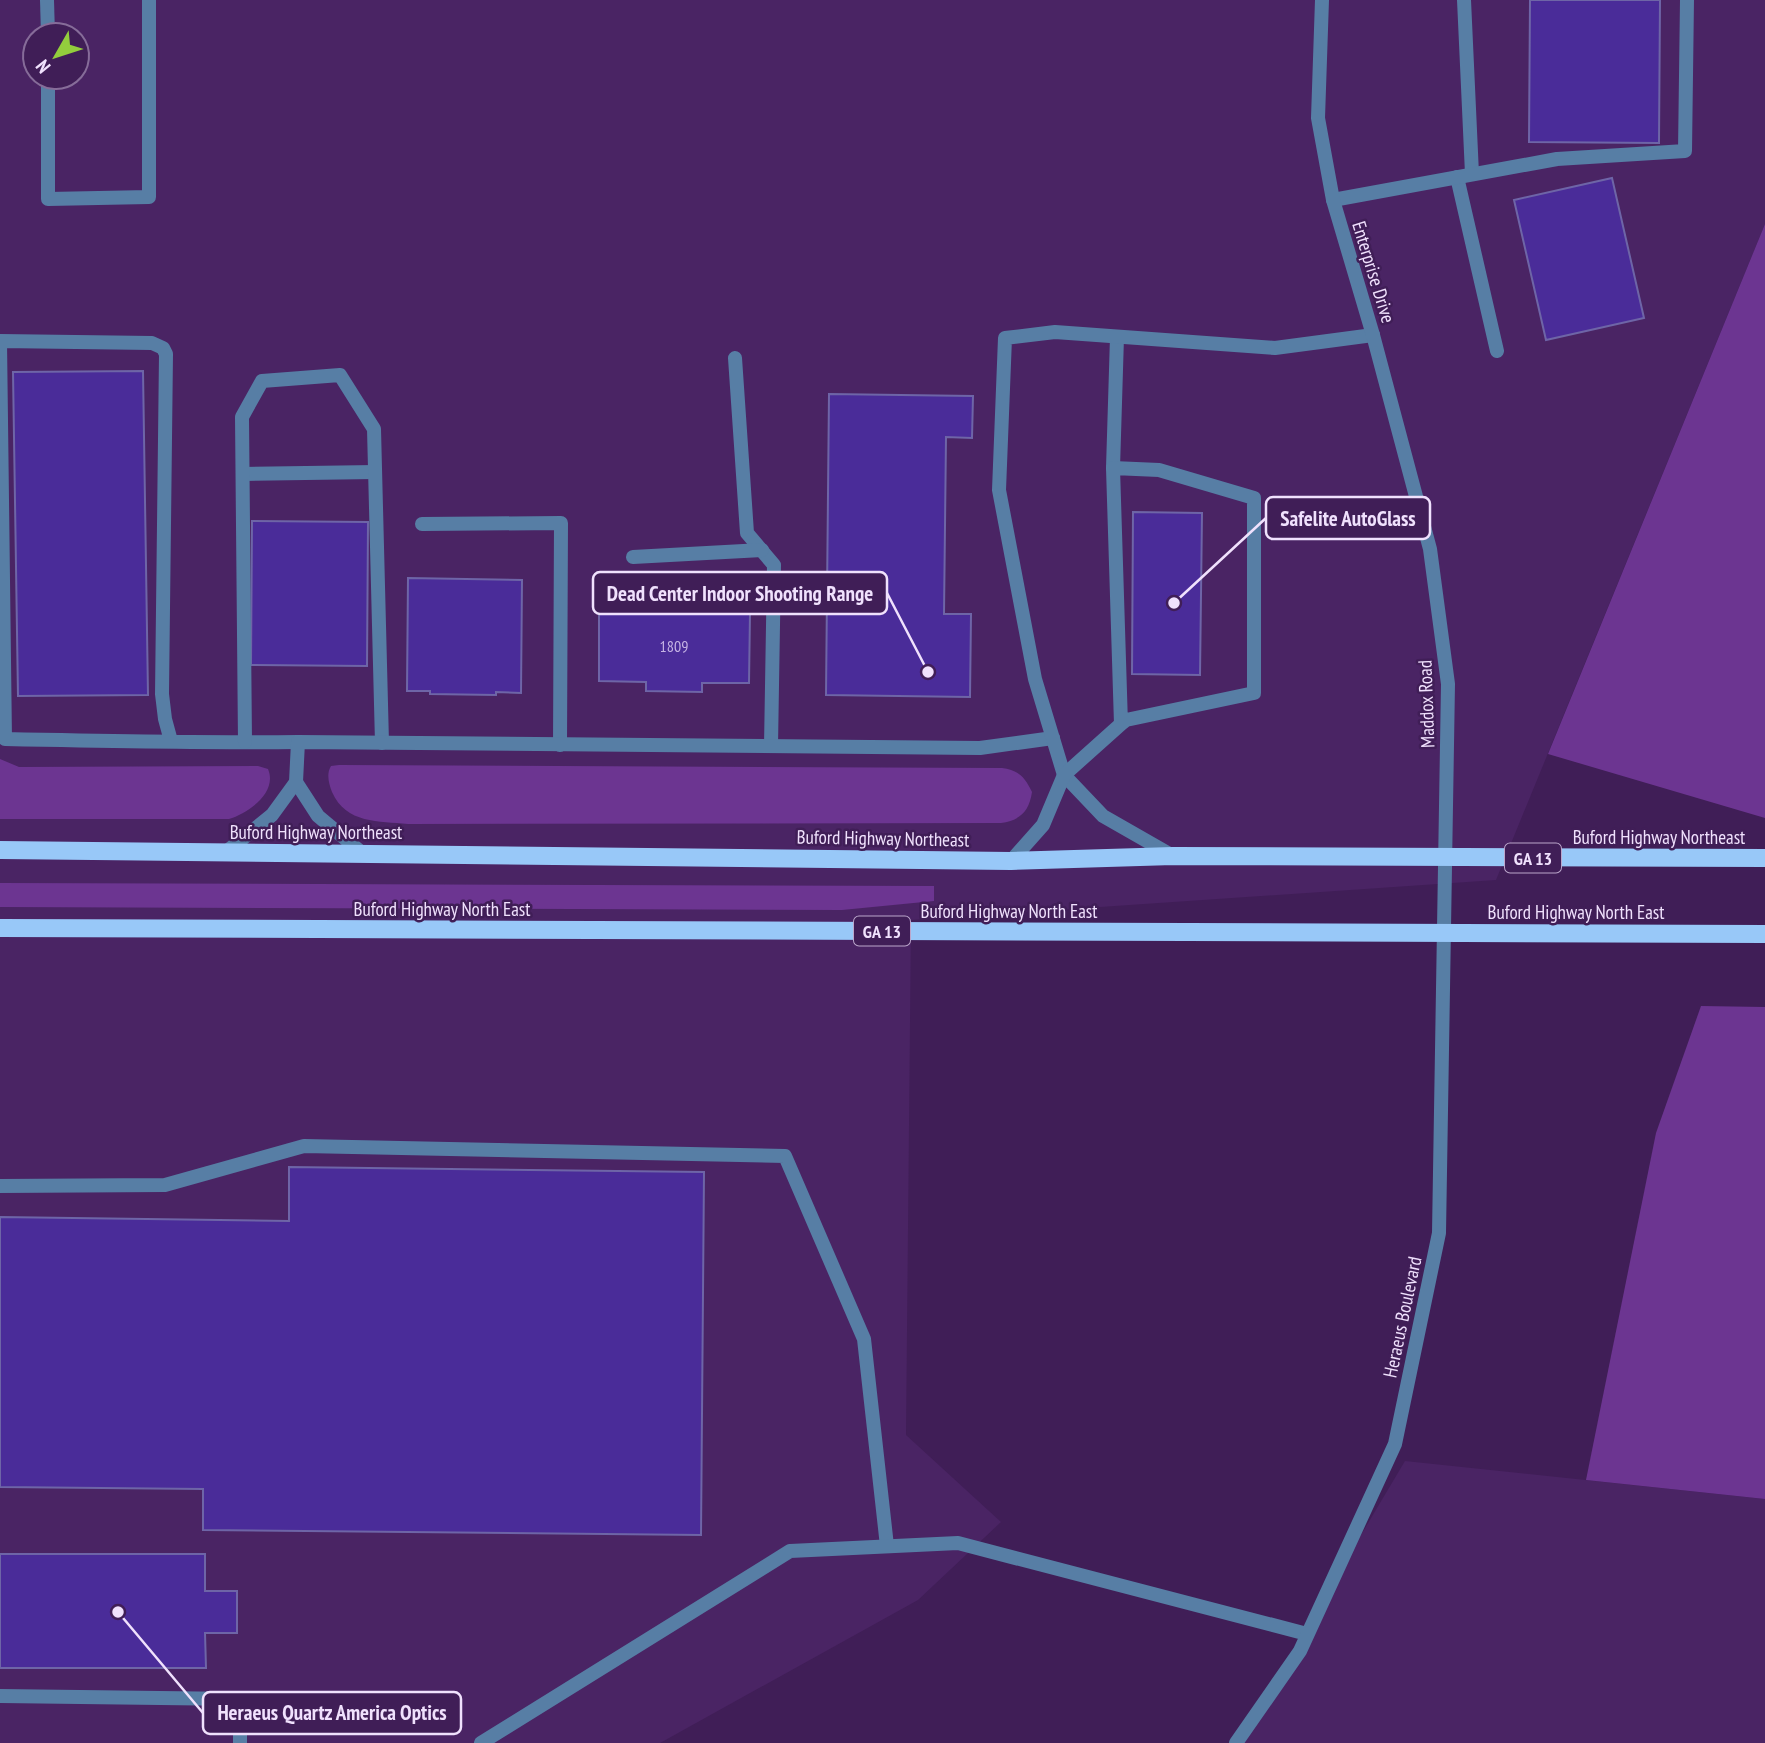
<svg xmlns="http://www.w3.org/2000/svg" width="1765" height="1743" viewBox="0 0 1765 1743" font-family="'PT Sans Narrow',sans-serif">
<style>
.built{fill:#4a2464;fill-rule:evenodd}
.green{fill:#6c3591}
.building{fill:#4a2c99;stroke:#6e65a7;stroke-width:2}
.lines{fill:none;stroke-linecap:round;stroke-linejoin:round}
.service{stroke:#577ea5;stroke-width:14}
.minor{stroke:#577ea5;stroke-width:14}
.primary{stroke:#98c8f8;stroke-width:18}
.labels{text-anchor:middle;dominant-baseline:central;stroke-width:5;stroke-linejoin:round;paint-order:stroke}
.number-label{font-size:16px;fill:#c6b4e4}
.shield{fill:#401e57;stroke:#bba6cb;stroke-width:2}
.shield-label{font-size:18px;font-weight:bold;fill:#f0e1fd}
.street-label{font-size:19px;fill:#f0e1fd;stroke:#401e57}
.leader{fill:none;stroke:#f0e1fd;stroke-width:2.5}
.callout-dot{fill:#f0e1fd;stroke:#401e57;stroke-width:2.5}
.callout{fill:#401e57;stroke:#f0e1fd;stroke-width:2.5}
.callout-label{font-size:21px;text-anchor:middle;font-weight:bold;fill:#f0e1fd}
</style>
<rect width="100%" height="100%" fill="#401e57"/>
<g class="built">
<path d="M0 0H1765V224L1496 880 911 920 906 1435 1001 1522 918 1600 660 1743H0ZM35 35H77V77H35Z"/>
<polygon points="1405,1461 1765,1499 1765,1743 1234,1743 1245,1730"/>
</g>
<g class="green">
<polygon points="1765,224 1765,818 1548,754"/>
<path d="M0 759 19 767 258 766 268 769C278 793 248 813 229 819H0Z"/>
<path d="M339 765 1002 768C1019 770 1025 778 1032 792 1029 812 1020 820 1001 823L408 824C379 821 346 824 332 792 329 784 326 774 331 766Z"/>
<polygon points="0,883 934,886 934,901 842,910 0,907"/>
<polygon points="1701,1006 1765,1007 1765,1499 1586,1480 1656,1133"/>
</g>
<g class="building">
<polygon points="1530,0 1660,0 1659,143 1529,142"/>
<polygon points="1612,178 1644,318 1546,340 1514,200"/>
<polygon points="143,371 148,695 18,696 13,372"/>
<polygon points="829,394 973,396 972,438 946,437 944,614 971,614 970,697 826,695"/>
<polygon points="1133,512 1202,513 1200,675 1132,674"/>
<polygon points="252,521 368,522 367,666 251,665"/>
<polygon points="408,578 522,580 521,693 496,692 496,695 430,694 430,691 407,691"/>
<polygon points="599,610 750,612 749,683 702,683 702,692 646,691 646,682 599,681"/>
<polygon points="289,1167 704,1172 701,1535 203,1530 203,1489 0,1487 0,1217 289,1221"/>
<polygon points="0,1554 205,1554 205,1591 237,1591 237,1633 205,1633 206,1668 0,1668"/>
</g>
<g class="lines">
<g class="service">
<polyline points="47,0 48,35"/>
<polyline points="1464,0 1472,174"/>
<polyline points="48,77 48,199 149,197 149,0"/>
<polyline points="1457,177 1497,351"/>
<polyline points="1333,200 1557,159 1685,151 1687,0"/>
<polyline points="735,358 747,533 774,565 771,746"/>
<polyline points="1113,468 1117,337"/>
<polyline points="243,474 375,472"/>
<polyline points="422,524 561,523 560,745"/>
<polyline points="633,557 762,550"/>
<path d="M171 741 165 719 162 694 166 354 163 348 152 343 0 341 5 739C103 741 201 743 298 742"/>
<polyline points="245,742 242,417 262,381 340,375 374,429 382,743"/>
<polyline points="296,782 318,816 361,852"/>
<polyline points="226,852 272,815 296,782 298,742 980,748 1053,738"/>
<polyline points="1173,856 1103,816 1064,775 1035,679 999,490 1005,338 1055,332 1275,348 1373,335"/>
<polyline points="1011,861 1043,825 1064,775 1121,724 1126,720 1254,693 1254,498 1159,470 1113,468 1121,724"/>
<polyline points="0,1186 165,1185 304,1146 785,1156 864,1339 887,1546"/>
<polyline points="0,1696 240,1699 240,1743"/>
<polyline points="481,1743 790,1551 958,1543 1307,1634"/>
</g>
<polyline class="minor" points="1236,1743 1300,1651 1395,1444 1439,1233 1448,684 1430,549 1373,335 1333,200 1318,118 1322,0"/>
<g class="primary">
<polyline points="0,850 1011,861 1173,856 1765,858"/>
<polyline points="0,928 1765,934"/>
</g>
</g>
<g class="labels">
<g class="number-label">
<text x="674" y="646">1809</text>
</g>
<g class="shield">
<rect x="1505" y="843.5" width="56" height="29" rx="5"/>
<rect x="854" y="916.5" width="56" height="29" rx="5"/>
</g>
<g class="shield-label">
<text x="1533" y="858">GA 13</text>
<text x="882" y="931">GA 13</text>
</g>
<g class="street-label">
<text transform="translate(1374 272) rotate(73)">Enterprise Drive</text>
<text transform="translate(1426 704) rotate(-92)">Maddox Road</text>
<text x="316" y="832">Buford Highway Northeast</text>
<text x="1659" y="837">Buford Highway Northeast</text>
<text transform="translate(883 838) rotate(1)">Buford Highway Northeast</text>
<text x="442" y="909">Buford Highway North East</text>
<text x="1009" y="911">Buford Highway North East</text>
<text x="1576" y="912">Buford Highway North East</text>
<text transform="translate(1402 1317) rotate(-78)">Heraeus Boulevard</text>
</g>
</g>
<path class="leader" d="M1174 603L1266 518M928 672L887 593M118 1612L203 1713"/>
<g class="callout-dot">
<circle cx="1174" cy="603" r="7"/>
<circle cx="928" cy="672" r="7"/>
<circle cx="118" cy="1612" r="7"/>
</g>
<g class="callout">
<rect x="1266" y="497" width="164" height="42" rx="7"/>
<rect x="593" y="572" width="294" height="42" rx="7"/>
<rect x="203" y="1692" width="258" height="42" rx="7"/>
</g>
<g class="callout-label">
<text x="1348" y="526">Safelite AutoGlass</text>
<text x="740" y="601">Dead Center Indoor Shooting Range</text>
<text x="332" y="1720">Heraeus Quartz America Optics</text>
</g>
<g transform="translate(56 56) rotate(231)"><circle r="33" fill="#401e57" stroke="#866c99" stroke-width="2"/>
<path d="M0-5L12 26L0 18L-12 26Z" fill="#93cd3d"/>
<text y="-10" font-size="19" font-weight="bold" text-anchor="middle" fill="#f0e1fd">N</text>
</g>
</svg>
